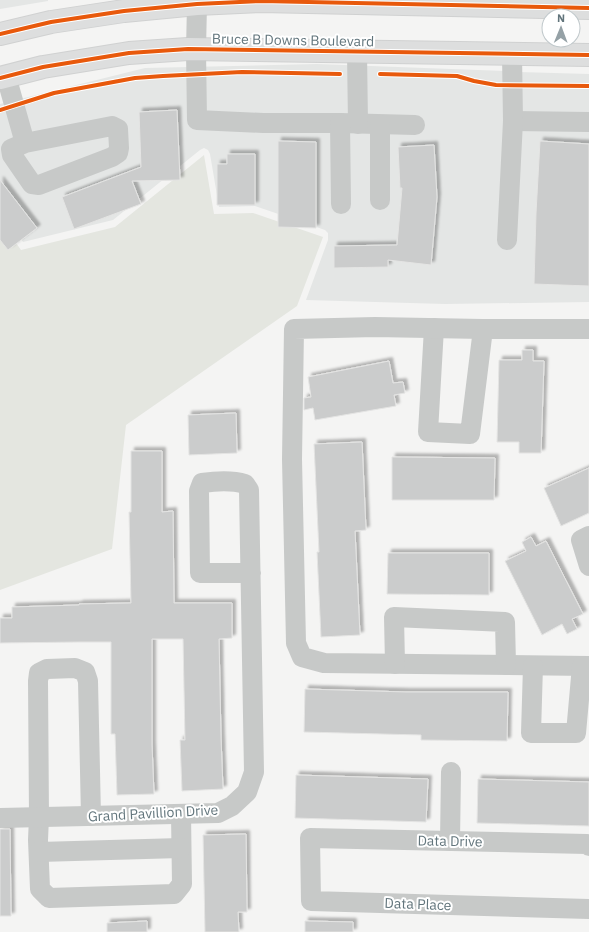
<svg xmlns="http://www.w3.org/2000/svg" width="589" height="932" viewBox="0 0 589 932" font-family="'IBM Plex Sans',sans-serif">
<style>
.built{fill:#e4e6e5}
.green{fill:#e4e6e0}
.building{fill:#cbcccc;stroke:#e4e4e3;filter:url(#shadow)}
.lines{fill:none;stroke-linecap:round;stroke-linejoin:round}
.major-casing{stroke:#d0d1d1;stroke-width:24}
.minor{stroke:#c7c9c8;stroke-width:20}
.major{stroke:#dddede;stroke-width:22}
.cycleway-casing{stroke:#fff;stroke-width:6}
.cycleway{stroke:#e8590c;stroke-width:4}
.labels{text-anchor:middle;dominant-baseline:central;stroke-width:4;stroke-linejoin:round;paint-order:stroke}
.street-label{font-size:14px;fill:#62757c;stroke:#fff}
</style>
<defs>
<filter id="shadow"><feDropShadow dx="3.5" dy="-3.5" stdDeviation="1" flood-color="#0004"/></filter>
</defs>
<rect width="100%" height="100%" fill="#f4f4f3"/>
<g class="built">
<polygon points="0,0 48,0 48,1 0,9"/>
<polygon points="317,64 505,71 506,121 499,247 514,248 520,122 519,72 589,74 589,302 445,304 306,300 328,240 328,233 325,230 255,206 219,207 210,154 208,150 204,148 200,150 113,220 23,242 0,208 0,104 145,68"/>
</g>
<polygon class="green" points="204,155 214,214 253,213 323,237 297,306 126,425 112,549 0,590 0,220 21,250 115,227"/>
<g class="building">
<polygon points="177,110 180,180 132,181 141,204 74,229 62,197 141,167 139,112"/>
<polygon points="278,141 316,142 316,228 278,227"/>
<polygon points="540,141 589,144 589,286 534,284 536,213"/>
<polygon points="434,145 437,197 431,265 388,260 388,267 334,268 334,246 397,245 402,188 400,188 398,147"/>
<polygon points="227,154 255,154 255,205 217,205 217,164 227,164"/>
<polygon points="0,180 37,228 8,250 0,240"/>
<polygon points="522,350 533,350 533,361 544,361 541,453 519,453 519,442 497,442 499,360 522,360"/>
<polygon points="389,361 393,383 403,382 405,393 394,395 396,406 315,420 313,408 304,410 304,398 311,397 308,377"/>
<polygon points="236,413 237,453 189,455 188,415"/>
<polygon points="362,442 366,530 355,531 360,635 321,637 317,552 319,552 314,444"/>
<polygon points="131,451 162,451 162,512 173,511 174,603 232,603 232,638 219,639 221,738 223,789 182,791 180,740 185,740 183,639 152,639 152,745 154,794 117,795 115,734 111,734 111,642 79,642 0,643 0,618 12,618 12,607 79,605 79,604 131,603 129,512 131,512"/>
<polygon points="392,457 495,458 494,500 392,500"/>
<polygon points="589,468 589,513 561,526 544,488"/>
<polygon points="531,537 536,546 546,541 583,614 572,619 577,629 567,634 562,624 542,635 505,561 526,551 522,542"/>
<polygon points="388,553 489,553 489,595 387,594"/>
<polygon points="305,689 406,692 508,692 507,741 421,740 421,735 304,732"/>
<polygon points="296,775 428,779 426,822 295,818"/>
<polygon points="478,779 589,782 589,826 477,823"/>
<polygon points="0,829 10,829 11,916 0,916"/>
<polygon points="246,834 247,912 238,912 239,932 205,932 203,835"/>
<polygon points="147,921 147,932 107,932 107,923"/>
<polygon points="305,921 353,922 353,932 305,932"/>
</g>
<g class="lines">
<defs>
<g id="major">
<polyline points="0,34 51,22 124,11 197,4 261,1 589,8"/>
<polyline points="0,78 43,67 129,53 188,49 589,55"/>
</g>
</defs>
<use href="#major" class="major-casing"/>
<g class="minor">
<polyline points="197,4 196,50 197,120 263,123 340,123 415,125"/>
<polyline points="357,52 358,124"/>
<polyline points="6,76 25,143 11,149 12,155 32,184 39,185 112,157 118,153 119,148 118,129 112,126 25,143"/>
<polyline points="513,121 589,122"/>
<polyline points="340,123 341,204"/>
<polyline points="380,200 380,125"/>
<polyline points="507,240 513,121 512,54"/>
<polyline points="434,328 428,432 470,434 483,329"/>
<polyline points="589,329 483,329 375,327 294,329 292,459 296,643 302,657 324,663 589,666"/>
<polyline points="589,536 581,540 589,566"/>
<polyline points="395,664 394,617 505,622 506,665"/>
<polyline points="533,666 531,733 576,733 582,666"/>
<polyline points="91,816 88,681 85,672 75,668 47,669 39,673 38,681 39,817 38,840 40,889 49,898 174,894 182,884 181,814"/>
<path d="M0 818 218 813 232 806 247 792 254 772 249 490 245 484C232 480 216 481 202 483L199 491 200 573H251"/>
<polyline points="450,841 451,772"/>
<polyline points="589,846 587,844 310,838 311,901 589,909"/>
<polyline points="39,852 181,848"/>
</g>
<use href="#major" class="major"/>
<defs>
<g id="cycleway">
<polyline points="0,34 51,22 124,11 197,4 261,1 589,8"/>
<polyline points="380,74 457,76 474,81 496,85 589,86"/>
<polyline points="0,78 43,67 129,53 188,49 589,55"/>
<polyline points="0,110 54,93 135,78 163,76 242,72 340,74"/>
</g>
</defs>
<use href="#cycleway" class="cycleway-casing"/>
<use href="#cycleway" class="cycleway"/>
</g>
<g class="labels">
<g class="street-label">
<text transform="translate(293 40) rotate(1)">Bruce B Downs Boulevard</text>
<text transform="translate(153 813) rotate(-3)">Grand Pavillion Drive</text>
<text transform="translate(450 841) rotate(1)">Data Drive</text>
<text transform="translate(418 904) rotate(2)">Data Place</text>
</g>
</g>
<g transform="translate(561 28) rotate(1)"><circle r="19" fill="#ffffff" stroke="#c0c8cb"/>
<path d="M0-3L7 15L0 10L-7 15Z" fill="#95a1a6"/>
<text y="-6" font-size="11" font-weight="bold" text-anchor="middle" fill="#62757c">N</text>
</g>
</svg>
